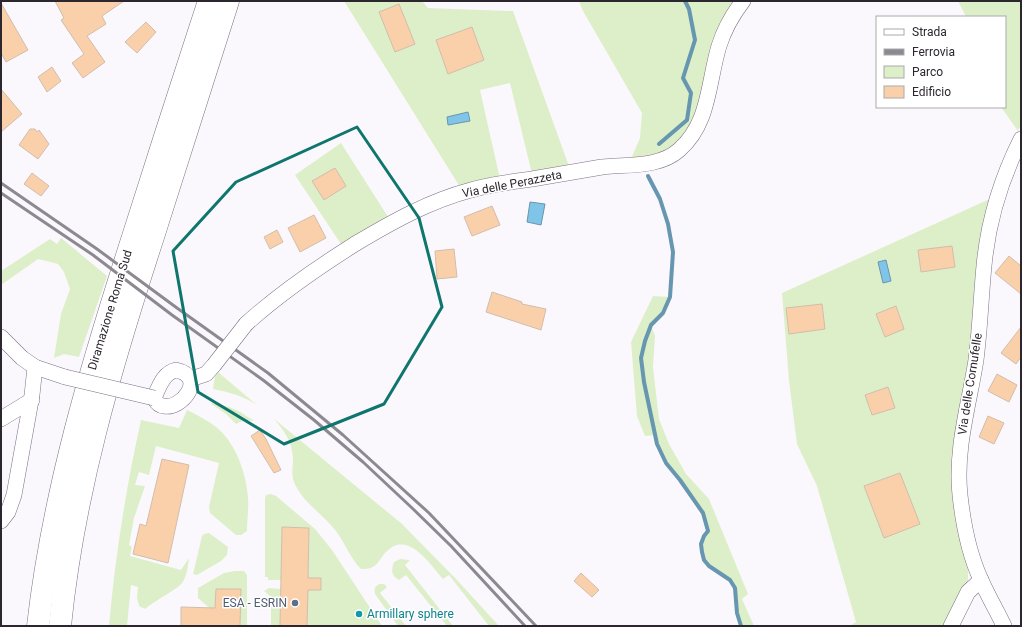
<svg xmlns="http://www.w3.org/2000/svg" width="1022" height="627" viewBox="0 0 1022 627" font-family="Roboto,sans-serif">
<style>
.green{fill:#ddefc8;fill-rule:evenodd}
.water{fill:#80c5e8;stroke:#6796b0}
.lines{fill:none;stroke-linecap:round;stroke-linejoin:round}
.stream{stroke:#6796b0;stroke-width:4}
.building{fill:#fad0ab;stroke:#d1bdac}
.minor-casing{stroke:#7c7084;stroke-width:16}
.motorway-casing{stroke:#7c7084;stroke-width:23}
.minor{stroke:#fff;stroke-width:15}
.motorway{stroke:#fff;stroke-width:22}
.rail{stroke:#8d8990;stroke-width:3}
.minor-bridge-casing{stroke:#7c7084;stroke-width:16;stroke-linecap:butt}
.minor-bridge{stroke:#fff;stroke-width:15}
.marked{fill:none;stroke:#0f766e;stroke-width:3;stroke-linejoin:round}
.service-dot{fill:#5c6f8a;stroke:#fff;stroke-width:1.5}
.culture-dot{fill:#0f9aa8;stroke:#fff;stroke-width:1.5}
.labels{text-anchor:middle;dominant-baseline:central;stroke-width:3;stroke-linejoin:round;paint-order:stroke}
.street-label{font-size:12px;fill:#2c272f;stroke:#fff}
.service-label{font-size:12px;fill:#4e5e75;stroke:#fff;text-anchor:end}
.culture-label{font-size:12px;fill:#0d838f;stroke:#fff;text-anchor:start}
</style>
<rect width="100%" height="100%" fill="#fbf8fd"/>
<g class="green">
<polygon points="344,1 422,1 428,8 513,11 570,169 532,174 510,83 480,90 500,179 460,187"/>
<polygon points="579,1 736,1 692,127 664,156 630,161 640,138 642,113 583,11"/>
<polygon points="958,1 1021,1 1021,125 1018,131 1001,107 1005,107 1005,17 966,17"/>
<path d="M341 143 390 220 343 247 295 175ZM335 168 346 186 324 200 313 181Z"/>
<polygon points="992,198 976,337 955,434 951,459 959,529 968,566 968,580 962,601 951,626 850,626 856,622 817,486 797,444 789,381 782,293"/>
<polygon points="61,238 107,276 79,357 64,354 54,358 61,314 70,289 64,272 58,264 38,259 1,285 1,271 50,239 57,244"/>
<polygon points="653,296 670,297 663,313 651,325 655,336 653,367 659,419 669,444 686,474 709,499 748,594 742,599 754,626 741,626 737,613 735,587 730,581 709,566 704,560 702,552 701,544 704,536 708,531 703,513 680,480 666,463 657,444 655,435 645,436 637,416 631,342"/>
<path d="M218 372 257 405C243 396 229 392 213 389L215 376Z"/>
<path d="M210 403C230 406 237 409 254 421L245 420 236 424 226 414Z"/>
<path d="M187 410C197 415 207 420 216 427 236 443 246 473 248 497 249 508 247 520 247 531L241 535H236L210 513 209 507 219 463 156 446 149 475 139 472 135 485 145 486 134 518 129 545 132 547 130 556 181 570 189 558C188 566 187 576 182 583 178 589 154 601 145 609L139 606 137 598 138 587 131 585 127 626H109C115 557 126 488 141 420L179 428Z"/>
<path d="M273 418 402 524 457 580 499 626H489L449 575 443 579C430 564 407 528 385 553 377 563 377 569 361 569 350 558 345 543 336 531 323 514 302 502 294 482 291 475 293 466 293 458 292 441 284 430 273 418Z"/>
<polygon points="271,494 276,496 315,529 332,550 382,626 307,626 308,590 321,590 321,578 308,578 309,528 282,527 281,580 268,580 268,577 265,577 265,498 266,495"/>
<polygon points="209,533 228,547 227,555 221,561 197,575 193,574 202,536 204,534"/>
<path d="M400 559 410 560 405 565 453 626H447L406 575 399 580C391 576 391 569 394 562Z"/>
<polygon points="235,571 244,571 247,575 247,626 240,626 241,589 216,589 215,613 198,598 198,588 224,573"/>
<path d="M380 584H384L387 587 380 593 406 626H398L375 594C374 588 375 586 380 584Z"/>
<polygon points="269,588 281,589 280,626 271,626 271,597 264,591"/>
</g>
<g class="water">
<polygon points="468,112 470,121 448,125 447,117"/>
<polygon points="530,202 545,204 541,225 527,222"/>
<polygon points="886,260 891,281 883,283 878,262"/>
</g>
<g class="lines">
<g class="stream">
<polyline points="659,144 687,120 691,93 683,78 695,40 689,9 685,1"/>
<polyline points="648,176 660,199 668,224 673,252 670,297 663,313 651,325 645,341 641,358 644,382 657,444 666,463 680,480 703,513 708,531 704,536 701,544 702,552 704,560 709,566 730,580 735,588 737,613 741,626"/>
</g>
</g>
<g class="building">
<polygon points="55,1 124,1 102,16 106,24 87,36 105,62 83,78 72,63 84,54 61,20 64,18"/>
<polygon points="1,3 28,50 6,62 1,53"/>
<polygon points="399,4 415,44 395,52 379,12"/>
<polygon points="146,22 156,32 137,53 125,42"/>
<polygon points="472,27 484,60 448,74 436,40"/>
<polygon points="52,67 61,81 47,92 38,77"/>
<polygon points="1,89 22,114 1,132"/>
<polygon points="30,129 35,129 37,132 39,130 49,144 38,159 19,145"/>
<polygon points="335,168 346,186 324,200 312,181"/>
<polygon points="32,173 49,186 41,196 24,184"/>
<polygon points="492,206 500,225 472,236 464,217"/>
<polygon points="314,215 326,238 300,252 288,228"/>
<polygon points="277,230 283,242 270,249 264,237"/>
<polygon points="952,246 955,267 921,272 918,250"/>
<polygon points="454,249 457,277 437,279 435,251"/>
<polygon points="1009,256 1021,266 1021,294 995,273"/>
<polygon points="492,292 522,302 522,304 546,309 541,330 486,312"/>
<polygon points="822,304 825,329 789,334 786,308"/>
<polygon points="896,306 904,329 885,337 876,314"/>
<polygon points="1021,327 1021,357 1016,364 1001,353"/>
<polygon points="997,374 1017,385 1009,402 988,391"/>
<polygon points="888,387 895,408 872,415 865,395"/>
<polygon points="988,416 1004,423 994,444 979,437"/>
<polygon points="260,430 266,439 281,470 274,473 251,436"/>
<polygon points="162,459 189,465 168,563 133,554 140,524 146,526"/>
<polygon points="900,473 920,524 884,538 864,486"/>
<polygon points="282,527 309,528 308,578 321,578 321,590 308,590 307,626 280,626"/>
<polygon points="581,573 599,590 592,597 574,581"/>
<polygon points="216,589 241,589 240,626 181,626 181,607 215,608"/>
</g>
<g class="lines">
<defs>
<g id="minor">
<path d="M246 324C279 294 317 268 355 244 392 222 429 201 471 190 491 184 511 182 532 179 555 175 578 171 602 167 627 164 659 168 679 150 710 123 708 82 719 46 724 30 733 14 743 1"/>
<polyline points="1,337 22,358 35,367 65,377"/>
<path d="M176 370C208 377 181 410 164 406 159 406 156 402 154 398 159 387 163 373 176 370Z"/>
<polyline points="191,379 206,374 214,365"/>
<polyline points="1,419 32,400"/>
<polyline points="1,521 8,512 14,495 32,395 35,367"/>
<polyline points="951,626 968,592 981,580"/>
<path d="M1004 626C997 611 988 596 981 580 969 554 963 523 960 495 955 449 969 405 976 360 980 329 981 297 984 266 988 222 1001 179 1021 139"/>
</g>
<g id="motorway">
<path d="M38 626C53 493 92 364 133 237 158 158 183 80 209 1"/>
<path d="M60 626C73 494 111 366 152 240 177 160 203 81 228 1"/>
</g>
</defs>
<use href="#minor" class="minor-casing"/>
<use href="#motorway" class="motorway-casing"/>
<use href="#minor" class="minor"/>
<use href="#motorway" class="motorway"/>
<g class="rail">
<polyline points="1,183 97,249 177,308 268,373 343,435 429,513 536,626"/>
<polyline points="1,193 93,255 172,315 263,380 314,420 363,462 411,507 451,546 525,626"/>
</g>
<defs>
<g id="minor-bridge">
<polyline points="214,365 246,324"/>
<polyline points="65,377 154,398"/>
</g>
</defs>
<use href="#minor-bridge" class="minor-bridge-casing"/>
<use href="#minor-bridge" class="minor-bridge"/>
</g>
<path class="marked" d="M357 127 419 218 442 307 384 404 284 444 198 392 173 251 236 182Z"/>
<circle class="service-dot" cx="295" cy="603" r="4"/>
<circle class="culture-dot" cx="359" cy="614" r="4"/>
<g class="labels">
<g class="street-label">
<text transform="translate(512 184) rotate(-11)">Via delle Perazzeta</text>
<text transform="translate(110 310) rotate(-73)">Diramazione Roma Sud</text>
<text transform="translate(970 384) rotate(-81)">Via delle Cornufelle</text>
</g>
<g class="service-label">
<text x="287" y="603">ESA - ESRIN</text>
</g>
<g class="culture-label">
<text x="367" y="614">Armillary sphere</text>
</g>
</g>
<rect width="1022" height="627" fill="none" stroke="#2c272f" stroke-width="4"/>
<rect x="876" y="16" width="130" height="92" fill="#ffffff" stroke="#aba9ac"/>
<rect x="884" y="29" width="20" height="6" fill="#ffffff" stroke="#aba9ac"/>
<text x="912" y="36" font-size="12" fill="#2c272f">Strada</text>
<rect x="884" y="49" width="20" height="6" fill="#8d8990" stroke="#aba9ac"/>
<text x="912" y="56" font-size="12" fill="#2c272f">Ferrovia</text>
<rect x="884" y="66" width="20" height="12" fill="#ddefc8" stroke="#aba9ac"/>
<text x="912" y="76" font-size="12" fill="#2c272f">Parco</text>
<rect x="884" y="86" width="20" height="12" fill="#fad0ab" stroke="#aba9ac"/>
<text x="912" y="96" font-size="12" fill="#2c272f">Edificio</text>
</svg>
